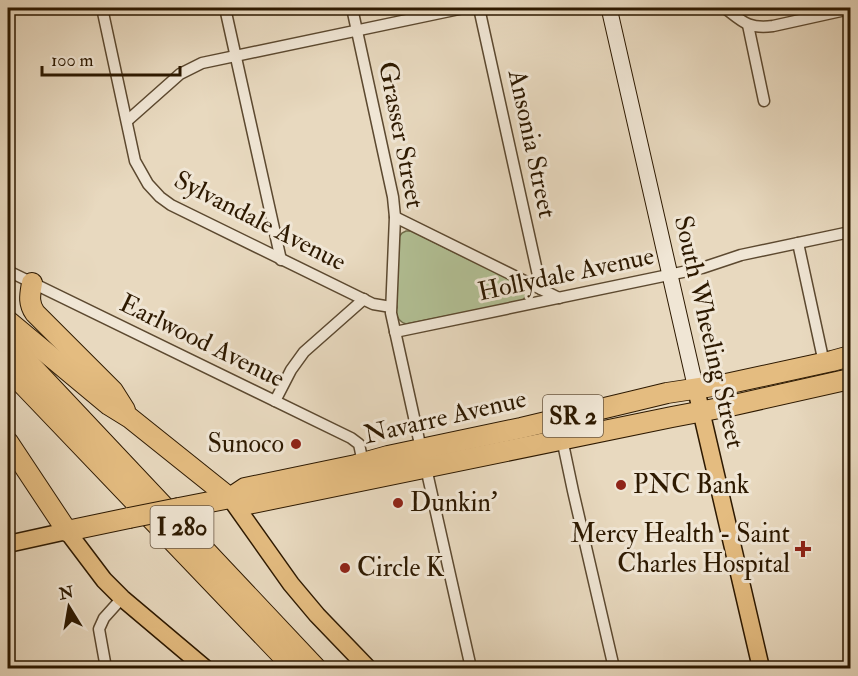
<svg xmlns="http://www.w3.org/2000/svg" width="858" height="676" viewBox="0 0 858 676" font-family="'IM FELL Double Pica',serif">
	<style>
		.green { fill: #b2c095; stroke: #706c4a; stroke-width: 1.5 }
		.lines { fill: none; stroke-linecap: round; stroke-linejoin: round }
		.street-casing { stroke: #5c4930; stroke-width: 13 }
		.secondary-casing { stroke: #2d1900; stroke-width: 17 }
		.primary-casing { stroke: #2d1900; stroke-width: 19 }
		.highway-casing { stroke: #2d1900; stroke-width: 22 }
		.street { stroke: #f0e6d5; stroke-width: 10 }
		.secondary { stroke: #f0e6d5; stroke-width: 15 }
		.primary { stroke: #e4bc80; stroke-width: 16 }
		.highway { stroke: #e4bc80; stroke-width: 20 }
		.highway-bridge-casing { stroke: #2d1900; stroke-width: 22; stroke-linecap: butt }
		.highway-bridge { stroke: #e4bc80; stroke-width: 20 }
		.poi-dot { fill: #8f2418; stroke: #f0e6d5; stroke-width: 2 }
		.labels { text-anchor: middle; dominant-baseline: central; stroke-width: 6; stroke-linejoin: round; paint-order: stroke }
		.shield { fill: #f0e6d5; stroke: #685640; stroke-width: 1.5 }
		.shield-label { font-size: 24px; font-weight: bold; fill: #2d1900 }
		.street-label { font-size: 26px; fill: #2d1900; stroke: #f0e6d5 }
		.poi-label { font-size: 26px; fill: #2d1900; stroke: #f0e6d5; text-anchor: start }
	</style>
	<rect width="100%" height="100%" fill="#e8d9bf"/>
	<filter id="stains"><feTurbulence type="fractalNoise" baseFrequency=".00333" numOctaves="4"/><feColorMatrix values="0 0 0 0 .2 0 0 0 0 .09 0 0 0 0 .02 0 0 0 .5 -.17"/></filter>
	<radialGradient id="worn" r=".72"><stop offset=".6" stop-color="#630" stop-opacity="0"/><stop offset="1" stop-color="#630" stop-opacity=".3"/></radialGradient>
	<path class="green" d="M406 231H411L521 285 526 289V296L522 301 406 324C400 322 397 319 396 312L399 237 402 233Z"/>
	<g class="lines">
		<defs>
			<g id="street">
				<polyline points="102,8 135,161 148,184 160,197 171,205 373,304 391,307"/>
				<polyline points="225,8 281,260"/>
				<polyline points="352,8 393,197 395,217 391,313 421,449"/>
				<polyline points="479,8 541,289"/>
				<path d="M725 8C743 22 748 29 773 26L850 9"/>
				<polyline points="748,25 764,101"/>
				<polyline points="127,121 180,74 202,63 464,8"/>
				<polyline points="395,217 559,298"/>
				<polyline points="798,243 824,363"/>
				<polyline points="8,271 351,438 359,444 363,463"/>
				<polyline points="395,332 702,268 741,255 850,232"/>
				<polyline points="275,401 291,370 304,352 364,299"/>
				<polyline points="562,439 573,491 614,668"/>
				<polyline points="426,468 471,668"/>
				<polyline points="106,668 99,629 104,618 122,598"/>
			</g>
			<polyline id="secondary" points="609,8 696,389"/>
			<g id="primary">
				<polyline points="696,389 761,668"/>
				<polyline points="230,498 291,584 317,615 368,668"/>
				<polyline points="8,544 67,531 104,580 122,598 205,668"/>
			</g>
			<g id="highway">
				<path d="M32 283C30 295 28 303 35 313L113 391 125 410"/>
				<polyline points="8,321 109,405 130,418 230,498 248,504 672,417 730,406 850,379"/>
				<polyline points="8,341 316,668"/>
				<polyline points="8,369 294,668"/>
				<polyline points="8,442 67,531 129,518"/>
				<polyline points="179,508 230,498 245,488 356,465 388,456 521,428 634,401 667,393 726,384 832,361 850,356"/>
			</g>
		</defs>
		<use href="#street" class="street-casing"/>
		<use href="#secondary" class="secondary-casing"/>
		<use href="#primary" class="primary-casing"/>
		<use href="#highway" class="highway-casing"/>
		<use href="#street" class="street"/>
		<use href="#secondary" class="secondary"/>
		<use href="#primary" class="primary"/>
		<use href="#highway" class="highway"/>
		<defs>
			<polyline id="highway-bridge" points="129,518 179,508"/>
		</defs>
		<use href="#highway-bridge" class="highway-bridge-casing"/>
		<use href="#highway-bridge" class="highway-bridge"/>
	</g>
	<g class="poi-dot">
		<circle cx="296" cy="444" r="6"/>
		<circle cx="621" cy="485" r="6"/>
		<circle cx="398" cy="503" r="6"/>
		<path d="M800 540h6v6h6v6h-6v6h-6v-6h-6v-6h6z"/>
		<circle cx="345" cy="568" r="6"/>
	</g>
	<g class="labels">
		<g class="shield">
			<rect x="543" y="395" width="60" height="42" rx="4.5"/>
			<rect x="150.5" y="506" width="63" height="42" rx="4.5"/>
		</g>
		<g class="shield-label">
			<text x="573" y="416">SR 2</text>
			<text x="182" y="527">I 280</text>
		</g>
		<g class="street-label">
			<text transform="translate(401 135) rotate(79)">Grasser Street</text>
			<text transform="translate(532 144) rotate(78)">Ansonia Street</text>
			<text transform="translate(260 221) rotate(27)">Sylvandale Avenue</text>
			<text transform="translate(566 274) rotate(-12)">Hollydale Avenue</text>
			<text transform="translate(709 332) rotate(77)">South Wheeling Street</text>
			<text transform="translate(202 341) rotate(26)">Earlwood Avenue</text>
			<text transform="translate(445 417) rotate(-13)">Navarre Avenue</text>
		</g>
		<g class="poi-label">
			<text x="284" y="444" text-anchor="end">Sunoco</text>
			<text x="633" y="485">PNC Bank</text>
			<text x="410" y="503">Dunkin'</text>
			<text x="790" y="534" text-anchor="end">Mercy Health - Saint<tspan x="790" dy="30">Charles Hospital</tspan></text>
			<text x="357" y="568">Circle K</text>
		</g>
	</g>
	<rect width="858" height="676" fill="none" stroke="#e8d9bf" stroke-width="30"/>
	<rect x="9" y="9" width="840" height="658" fill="none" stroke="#2d1900" stroke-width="3"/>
	<rect x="15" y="15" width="828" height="646" fill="none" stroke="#2d1900" stroke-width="1.5"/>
	<g transform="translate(69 607) rotate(349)" stroke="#f0e6d5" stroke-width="4.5" paint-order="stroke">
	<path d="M0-4.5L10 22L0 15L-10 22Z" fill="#2d1900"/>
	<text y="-9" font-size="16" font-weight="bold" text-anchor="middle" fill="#2d1900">N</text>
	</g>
	<path d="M42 66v9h138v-9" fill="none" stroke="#2d1900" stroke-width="3"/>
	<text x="51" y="66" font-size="18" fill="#2d1900" stroke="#f0e6d5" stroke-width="4.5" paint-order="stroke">100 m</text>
	<rect width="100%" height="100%" filter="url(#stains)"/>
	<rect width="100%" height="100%" fill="url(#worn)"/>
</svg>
